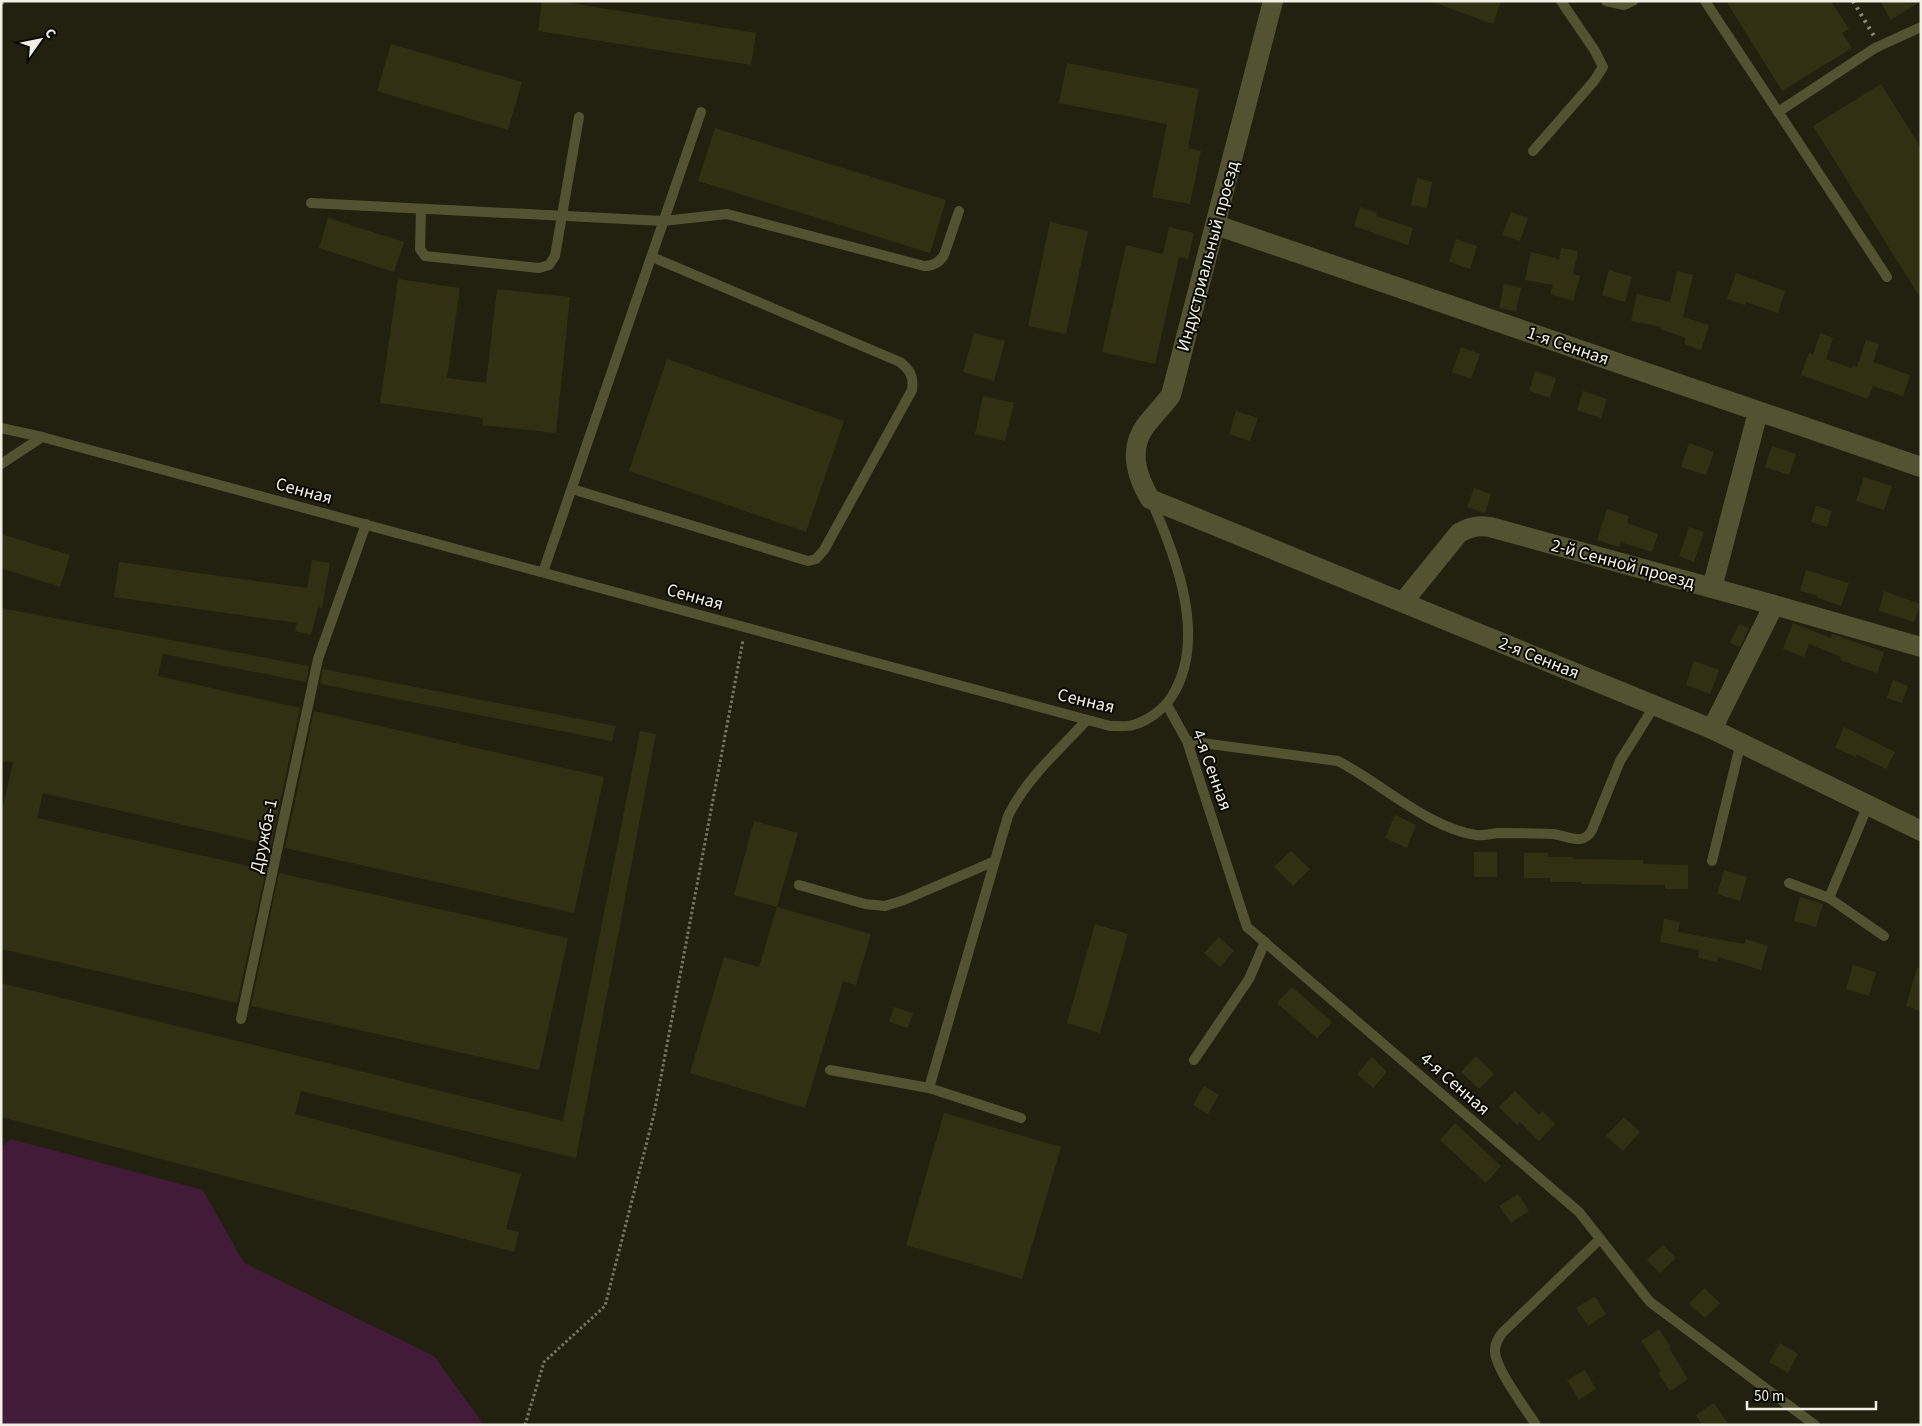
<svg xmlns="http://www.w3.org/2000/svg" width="1922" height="1426" viewBox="0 0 1922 1426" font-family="'Source Sans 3',sans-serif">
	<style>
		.green { fill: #411b37 }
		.building { fill: #323013 }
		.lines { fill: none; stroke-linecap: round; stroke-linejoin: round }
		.path { stroke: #757566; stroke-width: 3; stroke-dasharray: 2.5 2.5; stroke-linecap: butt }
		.service { stroke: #545331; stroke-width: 10 }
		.minor { stroke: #545331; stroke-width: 20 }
		.rail { stroke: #89897b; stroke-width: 4; stroke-dasharray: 2.5 5; stroke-linecap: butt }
		.labels { text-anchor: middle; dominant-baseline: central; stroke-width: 4; stroke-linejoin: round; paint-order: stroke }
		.street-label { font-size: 18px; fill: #f0f0e5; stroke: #0a0a04 }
	</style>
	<rect width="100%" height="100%" fill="#222110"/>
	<polygon class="green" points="11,1139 203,1190 244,1263 434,1356 484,1425 1,1425 1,1148"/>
	<g class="building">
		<polygon points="542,1 558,1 756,33 751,65 538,31"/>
		<polygon points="1435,1 1501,1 1493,24 1435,3"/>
		<polygon points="1726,1 1831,1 1849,29 1842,33 1852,48 1782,91"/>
		<polygon points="1880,1 1921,1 1891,20"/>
		<polygon points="391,44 522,82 508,130 377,91"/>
		<polygon points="1067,63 1199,89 1188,148 1201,151 1190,204 1152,197 1167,124 1059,103"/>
		<polygon points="1881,84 1921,148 1921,299 1813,126"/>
		<polygon points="715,128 946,200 930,253 698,181"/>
		<polygon points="1417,178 1432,182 1427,208 1411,205"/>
		<polygon points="1360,207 1377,213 1376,216 1413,228 1408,245 1354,226"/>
		<polygon points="1511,212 1528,218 1520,241 1502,235"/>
		<polygon points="328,218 404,242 394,272 319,248"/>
		<polygon points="1050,222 1088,231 1066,334 1028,326"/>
		<polygon points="1169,227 1194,233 1188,259 1179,257 1155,364 1102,352 1126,245 1163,254"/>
		<polygon points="1456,239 1477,246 1470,269 1449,262"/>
		<polygon points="1561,248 1578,251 1573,274 1580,276 1573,301 1550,294 1553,285 1525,280 1531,252 1559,259"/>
		<polygon points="1609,270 1632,277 1625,302 1602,295"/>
		<polygon points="1677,271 1693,275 1683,317 1709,325 1701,350 1684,344 1686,338 1660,329 1661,327 1631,321 1637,294 1670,302"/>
		<polygon points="1736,273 1785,291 1778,313 1746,302 1745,305 1727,299"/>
		<polygon points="398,279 460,288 447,378 486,383 497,289 570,297 556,433 482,425 483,418 380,403"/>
		<polygon points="1504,284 1521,288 1516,311 1499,308"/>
		<polygon points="974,333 1005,341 994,381 963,372"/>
		<polygon points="1820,333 1833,338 1826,359 1852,368 1853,366 1857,367 1866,340 1879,344 1873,362 1910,375 1903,396 1873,386 1868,399 1801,375 1809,353 1813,355"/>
		<polygon points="1461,347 1480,354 1471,379 1452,372"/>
		<polygon points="667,359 844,421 806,532 629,471"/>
		<polygon points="1535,371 1556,378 1550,398 1529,391"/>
		<polygon points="1583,391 1607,399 1601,418 1577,410"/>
		<polygon points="983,396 1014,403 1005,441 975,434"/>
		<polygon points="1236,411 1258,418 1250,441 1229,434"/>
		<polygon points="1689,443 1714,452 1706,475 1681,467"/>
		<polygon points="1772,446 1796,454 1789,475 1765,467"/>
		<polygon points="1864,477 1892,486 1884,510 1856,501"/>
		<polygon points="1474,488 1491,494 1485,513 1467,507"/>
		<polygon points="1816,506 1832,511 1827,527 1811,522"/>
		<polygon points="1607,509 1629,516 1627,523 1658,534 1652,552 1621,542 1619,547 1597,540"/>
		<polygon points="1689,527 1704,532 1694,562 1679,556"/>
		<polygon points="1,534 70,555 60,587 1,568"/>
		<polygon points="312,560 330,563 322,608 318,607 311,635 295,631 297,623 114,597 119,562 307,588"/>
		<polygon points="1806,570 1849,583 1841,606 1818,598 1818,596 1800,591"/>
		<polygon points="1884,591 1920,604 1914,622 1879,611"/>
		<polygon points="1,608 309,666 306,682 163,654 158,676 300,708 271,845 43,793 37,818 266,870 237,1003 1,949 1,815 13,762 1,761"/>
		<polygon points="1793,623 1831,638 1832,634 1884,652 1877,673 1840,660 1841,657 1809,644 1804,657 1783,649"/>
		<polygon points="1739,624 1749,628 1740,647 1730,643"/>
		<polygon points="1694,661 1719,670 1710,694 1686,685"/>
		<polygon points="323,669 616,726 612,741 320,684"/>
		<polygon points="1893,680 1908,686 1902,703 1887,698"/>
		<polygon points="314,711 604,777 574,913 285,848"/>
		<polygon points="1844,727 1895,752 1886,769 1857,755 1856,757 1835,748"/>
		<polygon points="640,731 656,734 576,1158 301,1091 295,1114 521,1174 506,1229 519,1232 514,1252 1,1117 1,983 563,1121"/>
		<polygon points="1395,815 1416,825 1407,848 1385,838"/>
		<polygon points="754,821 798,833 777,907 734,895"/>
		<polygon points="1291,851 1310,869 1293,886 1274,867"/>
		<rect x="1474" y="852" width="23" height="25"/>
		<polygon points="1524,853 1548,853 1548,857 1573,857 1573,859 1643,860 1643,864 1688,865 1688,889 1665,889 1665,885 1581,884 1581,882 1550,882 1550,878 1524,878"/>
		<polygon points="1724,870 1747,877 1740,901 1717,894"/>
		<polygon points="279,873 568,938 539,1070 251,1006"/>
		<polygon points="1800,897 1823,904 1816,927 1794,921"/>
		<polygon points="777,907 871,934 856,985 843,981 805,1108 690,1073 724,957 759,967"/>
		<polygon points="1664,919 1680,922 1678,932 1744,944 1746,939 1768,946 1761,970 1718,957 1717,962 1698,958 1699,950 1660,942"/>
		<polygon points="1095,924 1128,934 1100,1033 1067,1023"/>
		<polygon points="1219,937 1234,951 1220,967 1204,953"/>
		<polygon points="1853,965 1876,972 1869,996 1846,989"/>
		<polygon points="1917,968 1921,968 1921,1011 1906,1006"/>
		<polygon points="1292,987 1332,1022 1317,1038 1277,1003"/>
		<polygon points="894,1007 913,1013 908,1028 889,1022"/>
		<polygon points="1476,1056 1494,1074 1479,1089 1461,1072"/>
		<polygon points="1372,1057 1387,1072 1373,1088 1357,1074"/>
		<polygon points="1204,1086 1219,1095 1208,1114 1193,1105"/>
		<polygon points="1515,1091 1539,1115 1542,1111 1555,1124 1539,1141 1520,1122 1517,1125 1499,1107"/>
		<polygon points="944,1113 1061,1147 1022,1279 906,1245"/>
		<polygon points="1624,1117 1640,1132 1623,1151 1606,1136"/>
		<polygon points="1455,1123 1501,1166 1486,1183 1440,1140"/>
		<polygon points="1518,1194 1529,1211 1511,1223 1499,1206"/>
		<polygon points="1663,1245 1676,1258 1660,1273 1647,1260"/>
		<polygon points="1704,1288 1720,1303 1705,1318 1689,1304"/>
		<polygon points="1595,1296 1606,1314 1588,1326 1576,1308"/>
		<polygon points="1659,1329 1671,1347 1669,1348 1688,1379 1670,1391 1658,1373 1661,1371 1641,1341"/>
		<polygon points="1780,1343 1798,1354 1788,1373 1769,1362"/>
		<polygon points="1585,1370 1596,1389 1579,1400 1567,1380"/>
		<polygon points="1714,1403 1729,1425 1702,1425 1696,1415"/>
	</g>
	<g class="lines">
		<polyline class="path" points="525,1425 544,1362 605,1306 654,1114 743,640"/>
		<g class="service">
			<polyline points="1606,1 1624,5 1633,1"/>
			<polyline points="1705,1 1887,277"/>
			<polyline points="1778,112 1875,48 1921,27"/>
			<polyline points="1533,151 1594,81 1603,67 1595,51 1561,1"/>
			<path d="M311 203 663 221 727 214 924 266C933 266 939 263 944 255L959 211"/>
			<polyline points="421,209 420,249 425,256 539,268 549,265 555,256 579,117"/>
			<path d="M1 428 42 437 1110 726C1117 726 1127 727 1133 725 1148 721 1164 709 1172 696 1208 639 1176 556 1151 500"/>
			<polyline points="1,464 42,437"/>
			<path d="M572 489 808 561 816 559 824 550 912 390C914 376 910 370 900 362L652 257"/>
			<polyline points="543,572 701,112"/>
			<polyline points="1167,705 1187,741 1247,927 1579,1212 1650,1302 1815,1425"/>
			<path d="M1187 741 1338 761C1381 783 1428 828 1476 835 1483 836 1491 834 1498 833 1516 833 1534 833 1552 834 1567 835 1583 847 1592 830L1620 761 1655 705"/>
			<polyline points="1868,805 1829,898 1884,936"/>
			<polyline points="1712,861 1741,742"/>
			<polyline points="1789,883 1829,898"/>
			<polyline points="799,885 865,904 885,906 904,900 995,861"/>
			<polyline points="241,1019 318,659 366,524"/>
			<polyline points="1194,1060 1249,979 1265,942"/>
			<path d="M830 1070 929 1088 1008 816C1026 779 1059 750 1087 720"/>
			<polyline points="929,1088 1021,1118"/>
			<path d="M1536 1425C1526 1409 1494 1367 1495 1350 1495 1343 1498 1339 1502 1333L1600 1239"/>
		</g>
		<g class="minor">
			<path d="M1273 1 1171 395C1163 406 1154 415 1146 425 1128 449 1136 475 1150 499L1712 729 1921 831"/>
			<polyline points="1216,225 1921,467"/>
			<polyline points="1712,588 1758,412"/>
			<path d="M1403 602 1459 533C1470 527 1478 525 1490 527L1774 605"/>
			<polyline points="1712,729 1774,605 1921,647"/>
		</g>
		<g class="rail">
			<polyline points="1853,1 1874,36"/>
			<polyline points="1,3 5,1"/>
		</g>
	</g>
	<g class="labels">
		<g class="street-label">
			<text transform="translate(1208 256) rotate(-75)">Индустриальный проезд</text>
			<text transform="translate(1568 346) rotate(19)">1-я Сенная</text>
			<text transform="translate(304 491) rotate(15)">Сенная</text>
			<text transform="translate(1623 564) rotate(15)">2-й Сенной проезд</text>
			<text transform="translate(695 597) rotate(15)">Сенная</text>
			<text transform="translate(1539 658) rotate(22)">2-я Сенная</text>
			<text transform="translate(1086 701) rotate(13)">Сенная</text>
			<text transform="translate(1212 770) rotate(70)">4-я Сенная</text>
			<text transform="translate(264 836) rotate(-78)">Дружба-1</text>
			<text transform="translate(1455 1084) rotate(41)">4-я Сенная</text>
		</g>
	</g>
	<rect width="1922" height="1426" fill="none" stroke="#f0f0e5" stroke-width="5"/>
	<g transform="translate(40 40) rotate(57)" stroke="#0a0a04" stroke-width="4" paint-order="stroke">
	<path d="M0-4L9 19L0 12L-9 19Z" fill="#f0f0e5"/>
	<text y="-8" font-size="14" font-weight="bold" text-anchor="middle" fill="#f0f0e5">С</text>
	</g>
	<path d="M1747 1401v8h129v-8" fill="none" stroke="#f0f0e5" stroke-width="2.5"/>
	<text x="1754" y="1401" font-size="15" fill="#f0f0e5" stroke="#0a0a04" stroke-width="4" paint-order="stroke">50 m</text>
</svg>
